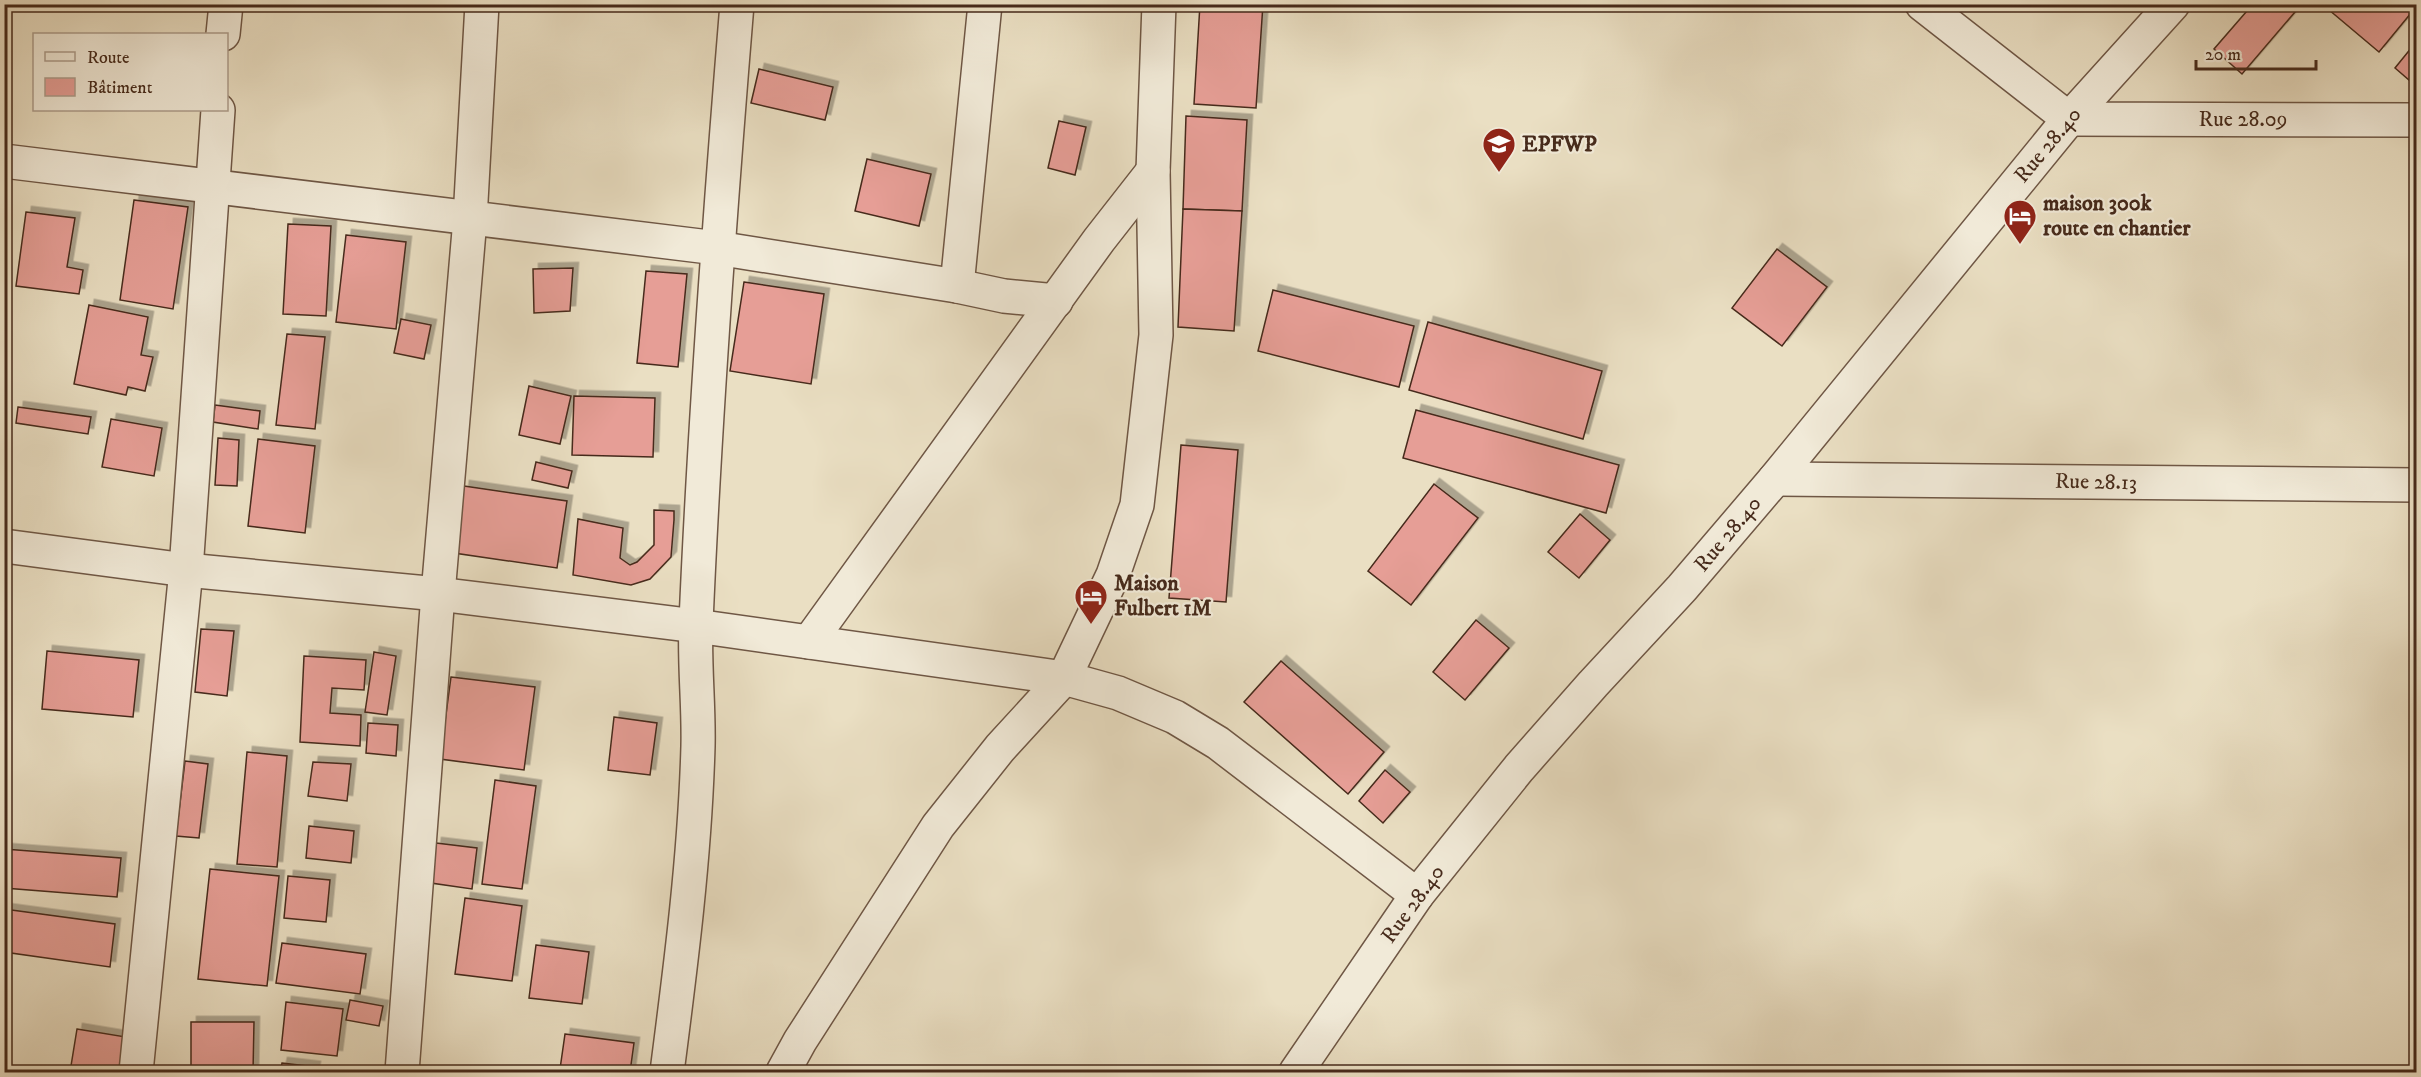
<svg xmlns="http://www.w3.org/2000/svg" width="2421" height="1077" viewBox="0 0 2421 1077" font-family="'IM FELL DW Pica',serif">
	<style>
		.building { fill: #e69e96; stroke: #462a1b; stroke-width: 1.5; filter: url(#shadow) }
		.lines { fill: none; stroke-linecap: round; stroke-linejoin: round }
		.minor-casing { stroke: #6f5745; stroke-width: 36 }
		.minor { stroke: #f1ead8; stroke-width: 33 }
		.labels { text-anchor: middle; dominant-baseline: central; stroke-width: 4.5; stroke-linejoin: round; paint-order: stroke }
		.street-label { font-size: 22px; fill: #462a1b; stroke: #f1ead8 }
		.poi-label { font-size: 22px; font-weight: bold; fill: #462a1b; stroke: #f1ead8; text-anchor: start }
	</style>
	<defs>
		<filter id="shadow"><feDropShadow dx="5.5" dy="-5.5" stdDeviation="0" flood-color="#0004"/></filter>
	</defs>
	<rect width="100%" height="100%" fill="#eadfc3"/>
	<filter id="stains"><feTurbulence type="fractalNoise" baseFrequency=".00333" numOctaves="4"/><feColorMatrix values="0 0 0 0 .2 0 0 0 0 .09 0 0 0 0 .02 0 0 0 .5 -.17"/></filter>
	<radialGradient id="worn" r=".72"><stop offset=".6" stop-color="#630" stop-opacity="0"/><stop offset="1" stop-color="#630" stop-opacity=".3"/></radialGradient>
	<g class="building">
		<polygon points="1200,4 1263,4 1256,108 1194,104"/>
		<polygon points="2253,4 2301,5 2242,74 2214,49"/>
		<polygon points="2322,4 2416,4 2416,7 2379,52"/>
		<polygon points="2416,42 2416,86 2395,68"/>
		<polygon points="759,69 833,87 825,120 751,103"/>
		<polygon points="1186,116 1247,120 1242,211 1183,209"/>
		<polygon points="1059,121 1086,127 1075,175 1048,168"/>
		<polygon points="867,159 931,174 919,226 855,211"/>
		<polygon points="134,200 188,207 173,309 120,300"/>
		<polygon points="1183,209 1242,211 1234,331 1178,327"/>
		<polygon points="26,212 75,218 67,267 83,270 79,294 16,286"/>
		<polygon points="288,224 331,226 326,316 283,314"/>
		<polygon points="346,235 406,242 396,329 336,322"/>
		<polygon points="1777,249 1827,287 1782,346 1732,308"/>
		<polygon points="573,268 570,311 534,313 533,269"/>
		<polygon points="646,271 687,274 678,367 637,363"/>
		<polygon points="744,282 824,294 811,384 730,371"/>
		<polygon points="1273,290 1414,326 1399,387 1258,351"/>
		<polygon points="89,305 148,317 141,355 153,357 145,391 128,387 126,395 74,384"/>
		<polygon points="401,319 431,325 424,359 394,353"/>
		<polygon points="1428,322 1602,371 1583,439 1409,390"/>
		<polygon points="287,334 325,337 315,429 276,425"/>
		<polygon points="529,386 571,396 560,444 519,435"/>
		<polygon points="574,396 655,398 653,457 572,455"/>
		<polygon points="215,405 260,411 258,429 213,422"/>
		<polygon points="18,407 91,417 88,434 16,423"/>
		<polygon points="1416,410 1619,465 1606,513 1403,458"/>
		<polygon points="111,419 162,428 154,476 102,467"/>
		<polygon points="218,438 239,440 237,486 215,485"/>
		<polygon points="258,439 315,446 305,533 248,526"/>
		<polygon points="1181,445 1238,450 1226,602 1169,598"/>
		<polygon points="536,462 572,471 568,488 532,480"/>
		<polygon points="1434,484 1478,518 1411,605 1368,571"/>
		<polygon points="464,486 567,501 557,568 454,553"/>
		<polygon points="654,510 674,511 674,520 671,557 650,579 631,585 573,575 578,519 623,528 620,558 630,565 637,562 654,545"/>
		<polygon points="1580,514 1610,540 1579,578 1548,552"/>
		<polygon points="1476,620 1509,648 1465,700 1433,672"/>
		<polygon points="201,629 234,631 227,696 195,692"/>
		<polygon points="47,651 139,660 133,717 42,709"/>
		<polygon points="374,652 396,656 387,715 365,712"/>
		<polygon points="304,656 366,660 364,690 332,688 330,713 361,715 360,746 300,742"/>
		<polygon points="1281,661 1384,752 1348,794 1244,702"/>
		<polygon points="451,677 535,687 524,770 440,759"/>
		<polygon points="614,717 657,723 650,775 608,770"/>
		<polygon points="368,723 398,725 396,756 366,753"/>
		<polygon points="247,752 287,756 277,867 237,864"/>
		<polygon points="185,761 208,764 199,838 176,836"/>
		<polygon points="313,762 351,764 347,801 308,796"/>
		<polygon points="1385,770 1410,792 1383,823 1359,801"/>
		<polygon points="495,780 536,786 522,889 482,884"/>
		<polygon points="309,826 354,831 351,863 306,858"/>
		<polygon points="436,843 477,848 472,889 431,883"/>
		<polygon points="4,849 121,858 117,897 4,888"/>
		<polygon points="210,869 279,876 267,986 198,979"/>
		<polygon points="288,876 330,880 326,922 284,918"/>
		<polygon points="465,898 522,906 512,981 455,974"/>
		<polygon points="4,909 115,924 110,967 4,952"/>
		<polygon points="282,943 366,954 360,994 276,983"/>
		<polygon points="536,945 589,952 582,1004 529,998"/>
		<polygon points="350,1000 383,1006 379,1026 346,1020"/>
		<polygon points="286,1002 343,1009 337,1056 281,1050"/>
		<polygon points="191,1022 254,1022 253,1072 191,1072"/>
		<polygon points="77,1029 126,1037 120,1072 70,1072"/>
		<polygon points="565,1034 634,1043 630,1072 586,1072 560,1069"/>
		<polygon points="282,1063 315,1067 314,1072 280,1072"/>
	</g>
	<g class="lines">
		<defs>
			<g id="minor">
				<polyline points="1922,4 2069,119 2416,120"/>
				<polyline points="223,34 226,4"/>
				<polyline points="4,161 717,248 957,286 1004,296 1056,301"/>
				<polyline points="957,286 985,4"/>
				<polyline points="1775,479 2416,485"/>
				<polyline points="4,546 186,570 438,594 696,626 1064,678 1118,693 1175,717 1218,743 1417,895"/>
				<polyline points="809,642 1099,240 1153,171"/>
				<polyline points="136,1072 186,570 218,110"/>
				<polyline points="402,1072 438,594 470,219 482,4"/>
				<path d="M667 1072C681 964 695 855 698 746 699 705 694 663 696 622 705 416 720 210 737 4"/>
				<polyline points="783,1072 800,1041 938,826 1000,748 1064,678 1113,575 1137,505 1156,335 1153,171 1159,4"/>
				<polyline points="1296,1072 1417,895 1519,768 1593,684 1682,588 1775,479 2069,119 2173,4"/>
			</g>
		</defs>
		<use href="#minor" class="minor-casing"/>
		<use href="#minor" class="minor"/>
	</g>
	<defs>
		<symbol id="school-pin" viewBox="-11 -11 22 30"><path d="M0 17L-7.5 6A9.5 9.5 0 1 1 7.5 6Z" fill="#8f2418" stroke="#f1ead8"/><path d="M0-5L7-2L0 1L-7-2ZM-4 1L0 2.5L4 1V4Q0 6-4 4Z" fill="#fff"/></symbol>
		<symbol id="hotel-pin" viewBox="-11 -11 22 30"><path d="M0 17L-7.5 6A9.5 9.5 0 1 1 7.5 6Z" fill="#8f2418" stroke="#f1ead8"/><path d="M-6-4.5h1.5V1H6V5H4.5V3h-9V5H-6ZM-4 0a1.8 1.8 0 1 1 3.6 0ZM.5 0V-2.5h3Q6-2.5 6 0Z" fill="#fff"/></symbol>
	</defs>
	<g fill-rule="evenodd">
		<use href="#school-pin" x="1480" y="125" width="38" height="52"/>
		<use href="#hotel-pin" x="2001" y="197" width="38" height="52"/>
		<use href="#hotel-pin" x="1072" y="577" width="38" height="52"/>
	</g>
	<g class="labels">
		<g class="street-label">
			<text x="2243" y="119">Rue 28.09</text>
			<text transform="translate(2048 145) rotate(-50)">Rue 28.40</text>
			<text transform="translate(2096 482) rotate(1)">Rue 28.13</text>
			<text transform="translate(1728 534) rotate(-50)">Rue 28.40</text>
			<text transform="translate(1413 904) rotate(-54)">Rue 28.40</text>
		</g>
		<g class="poi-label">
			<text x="1522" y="144">EPFWP</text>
			<text x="2043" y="203">maison 300k<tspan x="2043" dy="25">route en chantier</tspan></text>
			<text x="1114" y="583">Maison<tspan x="1114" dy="25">Fulbert 1M</tspan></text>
		</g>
	</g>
	<rect width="2421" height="1077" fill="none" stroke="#eadfc3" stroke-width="24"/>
	<rect x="6" y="6" width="2409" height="1065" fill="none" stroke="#462a1b" stroke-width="3"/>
	<rect x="12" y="12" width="2397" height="1053" fill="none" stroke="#462a1b" stroke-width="1.5"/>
	<rect x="33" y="33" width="195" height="78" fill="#f1ead8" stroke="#ad9d8c" stroke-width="1.5"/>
	<rect x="45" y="52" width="30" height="9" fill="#f1ead8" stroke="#ad9d8c" stroke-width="1.5"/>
	<text x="87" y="63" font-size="18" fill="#462a1b">Route</text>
	<rect x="45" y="78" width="30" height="18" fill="#e69e96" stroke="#ad9d8c" stroke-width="1.5"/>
	<text x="87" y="93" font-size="18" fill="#462a1b">Bâtiment</text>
	<path d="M2196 60v9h120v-9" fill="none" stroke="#462a1b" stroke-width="3"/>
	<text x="2205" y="60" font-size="18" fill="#462a1b" stroke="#f1ead8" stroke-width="4.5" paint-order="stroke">20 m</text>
	<rect width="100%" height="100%" filter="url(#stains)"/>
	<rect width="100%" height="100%" fill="url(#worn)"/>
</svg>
